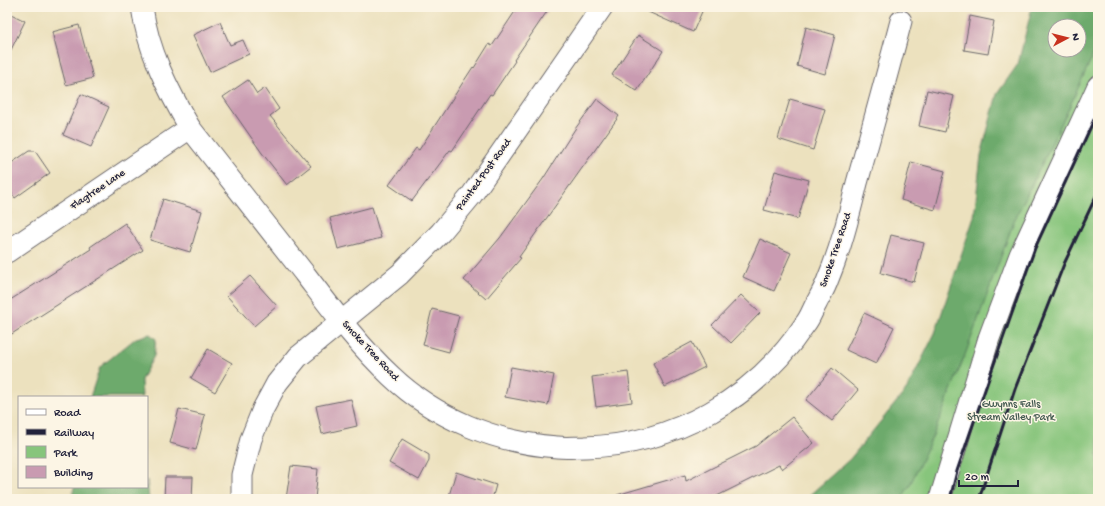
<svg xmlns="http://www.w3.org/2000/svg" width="1105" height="506" viewBox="0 0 1105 506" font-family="'Gochi Hand',sans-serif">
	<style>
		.green { fill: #87c57c; stroke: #54745c; fill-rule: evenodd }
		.forest { fill: #6daa6c; stroke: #486654; fill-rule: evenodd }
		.building { fill: #c99bb1 }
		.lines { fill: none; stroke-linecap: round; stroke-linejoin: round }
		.minor-casing { stroke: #696569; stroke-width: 23 }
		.minor { stroke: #fff; stroke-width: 21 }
		.rail { stroke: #22223b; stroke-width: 3 }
		.labels { text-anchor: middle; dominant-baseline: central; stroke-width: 3; stroke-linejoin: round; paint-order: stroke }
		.street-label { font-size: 11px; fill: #22223b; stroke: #fcf5e5 }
		.park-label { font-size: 11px; fill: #455b52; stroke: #fcf5e5 }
	</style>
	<rect width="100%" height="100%" fill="#fcf5e5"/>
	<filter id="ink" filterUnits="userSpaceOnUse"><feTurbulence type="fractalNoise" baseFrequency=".025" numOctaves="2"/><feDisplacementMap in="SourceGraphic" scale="8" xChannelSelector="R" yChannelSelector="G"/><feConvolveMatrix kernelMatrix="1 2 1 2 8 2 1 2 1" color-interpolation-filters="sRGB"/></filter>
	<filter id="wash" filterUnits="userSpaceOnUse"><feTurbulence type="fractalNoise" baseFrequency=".012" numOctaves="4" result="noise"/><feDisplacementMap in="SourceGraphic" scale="16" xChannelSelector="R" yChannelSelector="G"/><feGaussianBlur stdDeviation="0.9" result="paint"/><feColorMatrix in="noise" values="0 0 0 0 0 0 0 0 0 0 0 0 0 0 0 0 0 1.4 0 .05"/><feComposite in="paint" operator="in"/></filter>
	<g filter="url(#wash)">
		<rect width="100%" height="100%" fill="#ece1be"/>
		<path class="green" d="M1063 7H1098V499H833L920 410 1041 58ZM1055 26H1079V50H1055Z"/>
		<g class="forest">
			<path d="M1032 7H1098V44L1069 108 1014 221 965 355 935 431 910 485 901 499H805L850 459 907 389 935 333 974 217 981 155 997 94 1018 64ZM1055 26H1079V50H1055Z"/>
			<polygon points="150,334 156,339 154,356 141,380 142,397 90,397 100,367 136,338"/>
			<polygon points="147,480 149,499 72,499 74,487 147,487"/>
		</g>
		<g id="blocks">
			<g class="building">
				<polygon points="518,7 550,7 514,60 515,61 492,95 490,94 452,151 450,150 412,201 389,185 416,148 419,150 473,67 474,68 489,44 492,46"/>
				<polygon points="637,7 704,7 693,32"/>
				<polygon points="7,12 25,21 7,58"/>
				<polygon points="970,16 994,21 988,54 964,50"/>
				<polygon points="220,22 230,45 243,40 249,54 210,72 193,35"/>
				<polygon points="79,25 93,78 66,85 52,32"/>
				<polygon points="806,27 835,35 825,74 797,66"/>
				<polygon points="638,35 663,51 637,91 612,75"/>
				<polygon points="248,80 257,94 265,88 279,109 270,116 311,166 287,185 262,153 223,97"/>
				<polygon points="927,90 954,96 945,132 919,126"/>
				<polygon points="81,94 109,107 91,147 63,135"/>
				<polygon points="597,99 619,116 519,257 521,258 486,299 464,280 500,238 543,179 575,129"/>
				<polygon points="790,99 825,109 813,150 778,139"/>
				<polygon points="29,151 35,151 50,173 15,198 7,187 7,166"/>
				<polygon points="911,162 945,171 935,210 901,200"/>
				<polygon points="775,171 809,180 798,219 764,210"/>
				<polygon points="163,199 202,211 190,252 150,240"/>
				<polygon points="372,207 381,238 338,249 330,218"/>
				<polygon points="125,223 143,250 7,337 7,302 91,249 90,247"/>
				<polygon points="891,235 924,243 914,282 881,273"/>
				<polygon points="760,239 791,253 774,291 743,277"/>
				<polygon points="250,276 277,306 254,326 227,296"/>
				<polygon points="741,295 760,313 731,343 712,325"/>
				<polygon points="432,309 459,316 449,352 423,345"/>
				<polygon points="864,313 894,327 876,364 846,350"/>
				<polygon points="692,342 705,367 665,387 653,363"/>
				<polygon points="208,349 232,363 215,392 191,378"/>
				<polygon points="511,367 554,375 548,405 505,397"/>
				<polygon points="832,368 858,390 832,421 806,400"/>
				<polygon points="628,372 632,402 596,407 592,377"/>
				<polygon points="351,399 357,426 322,434 316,406"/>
				<polygon points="179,409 205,415 196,450 170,443"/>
				<polygon points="792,417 814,443 782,469 779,465 711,499 618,499 617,495 685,475 686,481 756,446"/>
				<polygon points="402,439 429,455 429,461 419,480 389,463"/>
				<polygon points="291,466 318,469 315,499 286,499"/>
				<polygon points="456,472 496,485 492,499 448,499"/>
				<polygon points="165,477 193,477 192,499 164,499"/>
			</g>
		</g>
	</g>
	<g filter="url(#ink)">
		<use href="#blocks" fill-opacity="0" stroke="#696569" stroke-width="1"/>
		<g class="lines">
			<defs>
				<g id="minor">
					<path d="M142 7C148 51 168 90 190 128 228 177 266 225 304 273 331 308 358 345 391 376 435 418 496 443 557 447 566 448 575 447 585 447 674 445 756 398 805 324 810 318 812 311 816 304 820 296 825 288 828 279 841 248 849 215 857 183 872 129 887 75 901 21"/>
					<polyline points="7,252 190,128"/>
					<polyline points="242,499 242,475 251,439 263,409 277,383 298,357 400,274 441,232 471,196 602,7"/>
					<polyline points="940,499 989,338 1020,255 1098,86"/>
				</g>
			</defs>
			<use href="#minor" class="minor-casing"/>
			<use href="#minor" class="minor"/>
			<g class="rail">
				<polyline points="950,499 957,471 988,381 1035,248 1098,111"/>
				<polyline points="979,499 1015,389 1064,264 1098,192"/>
			</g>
		</g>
	</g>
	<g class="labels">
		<g class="street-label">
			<text transform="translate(484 175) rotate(-54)">Painted Post Road</text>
			<text transform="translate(98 190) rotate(-34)">Flagtree Lane</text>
			<text transform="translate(836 250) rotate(-71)">Smoke Tree Road</text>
			<text transform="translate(370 351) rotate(47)">Smoke Tree Road</text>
		</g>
		<g class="park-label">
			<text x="1011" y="405">Gwynns Falls<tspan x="1011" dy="13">Stream Valley Park</tspan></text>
		</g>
	</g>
	<rect width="1105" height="506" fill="none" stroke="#fcf5e5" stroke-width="24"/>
	<rect x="18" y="396" width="130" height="92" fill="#fcf5e5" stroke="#a5a1a1"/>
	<rect x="26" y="409" width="20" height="6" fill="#ffffff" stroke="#a5a1a1"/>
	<text x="54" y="416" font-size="12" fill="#22223b">Road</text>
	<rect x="26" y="429" width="20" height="6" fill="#22223b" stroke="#a5a1a1"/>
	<text x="54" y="436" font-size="12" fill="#22223b">Railway</text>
	<rect x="26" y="446" width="20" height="12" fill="#87c57c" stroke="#a5a1a1"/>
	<text x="54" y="456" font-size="12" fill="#22223b">Park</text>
	<rect x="26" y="466" width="20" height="12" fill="#c99bb1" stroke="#a5a1a1"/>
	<text x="54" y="476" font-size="12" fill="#22223b">Building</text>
	<g transform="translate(1067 38) rotate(83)"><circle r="19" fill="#fcf5e5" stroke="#a5a1a1"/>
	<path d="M0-3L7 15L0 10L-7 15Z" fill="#c8321e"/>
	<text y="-6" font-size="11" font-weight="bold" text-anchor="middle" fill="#22223b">N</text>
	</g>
	<path d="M959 480v6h59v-6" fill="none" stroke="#22223b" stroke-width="2"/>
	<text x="965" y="480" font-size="12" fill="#22223b" stroke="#fcf5e5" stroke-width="3" paint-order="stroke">20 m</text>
</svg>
